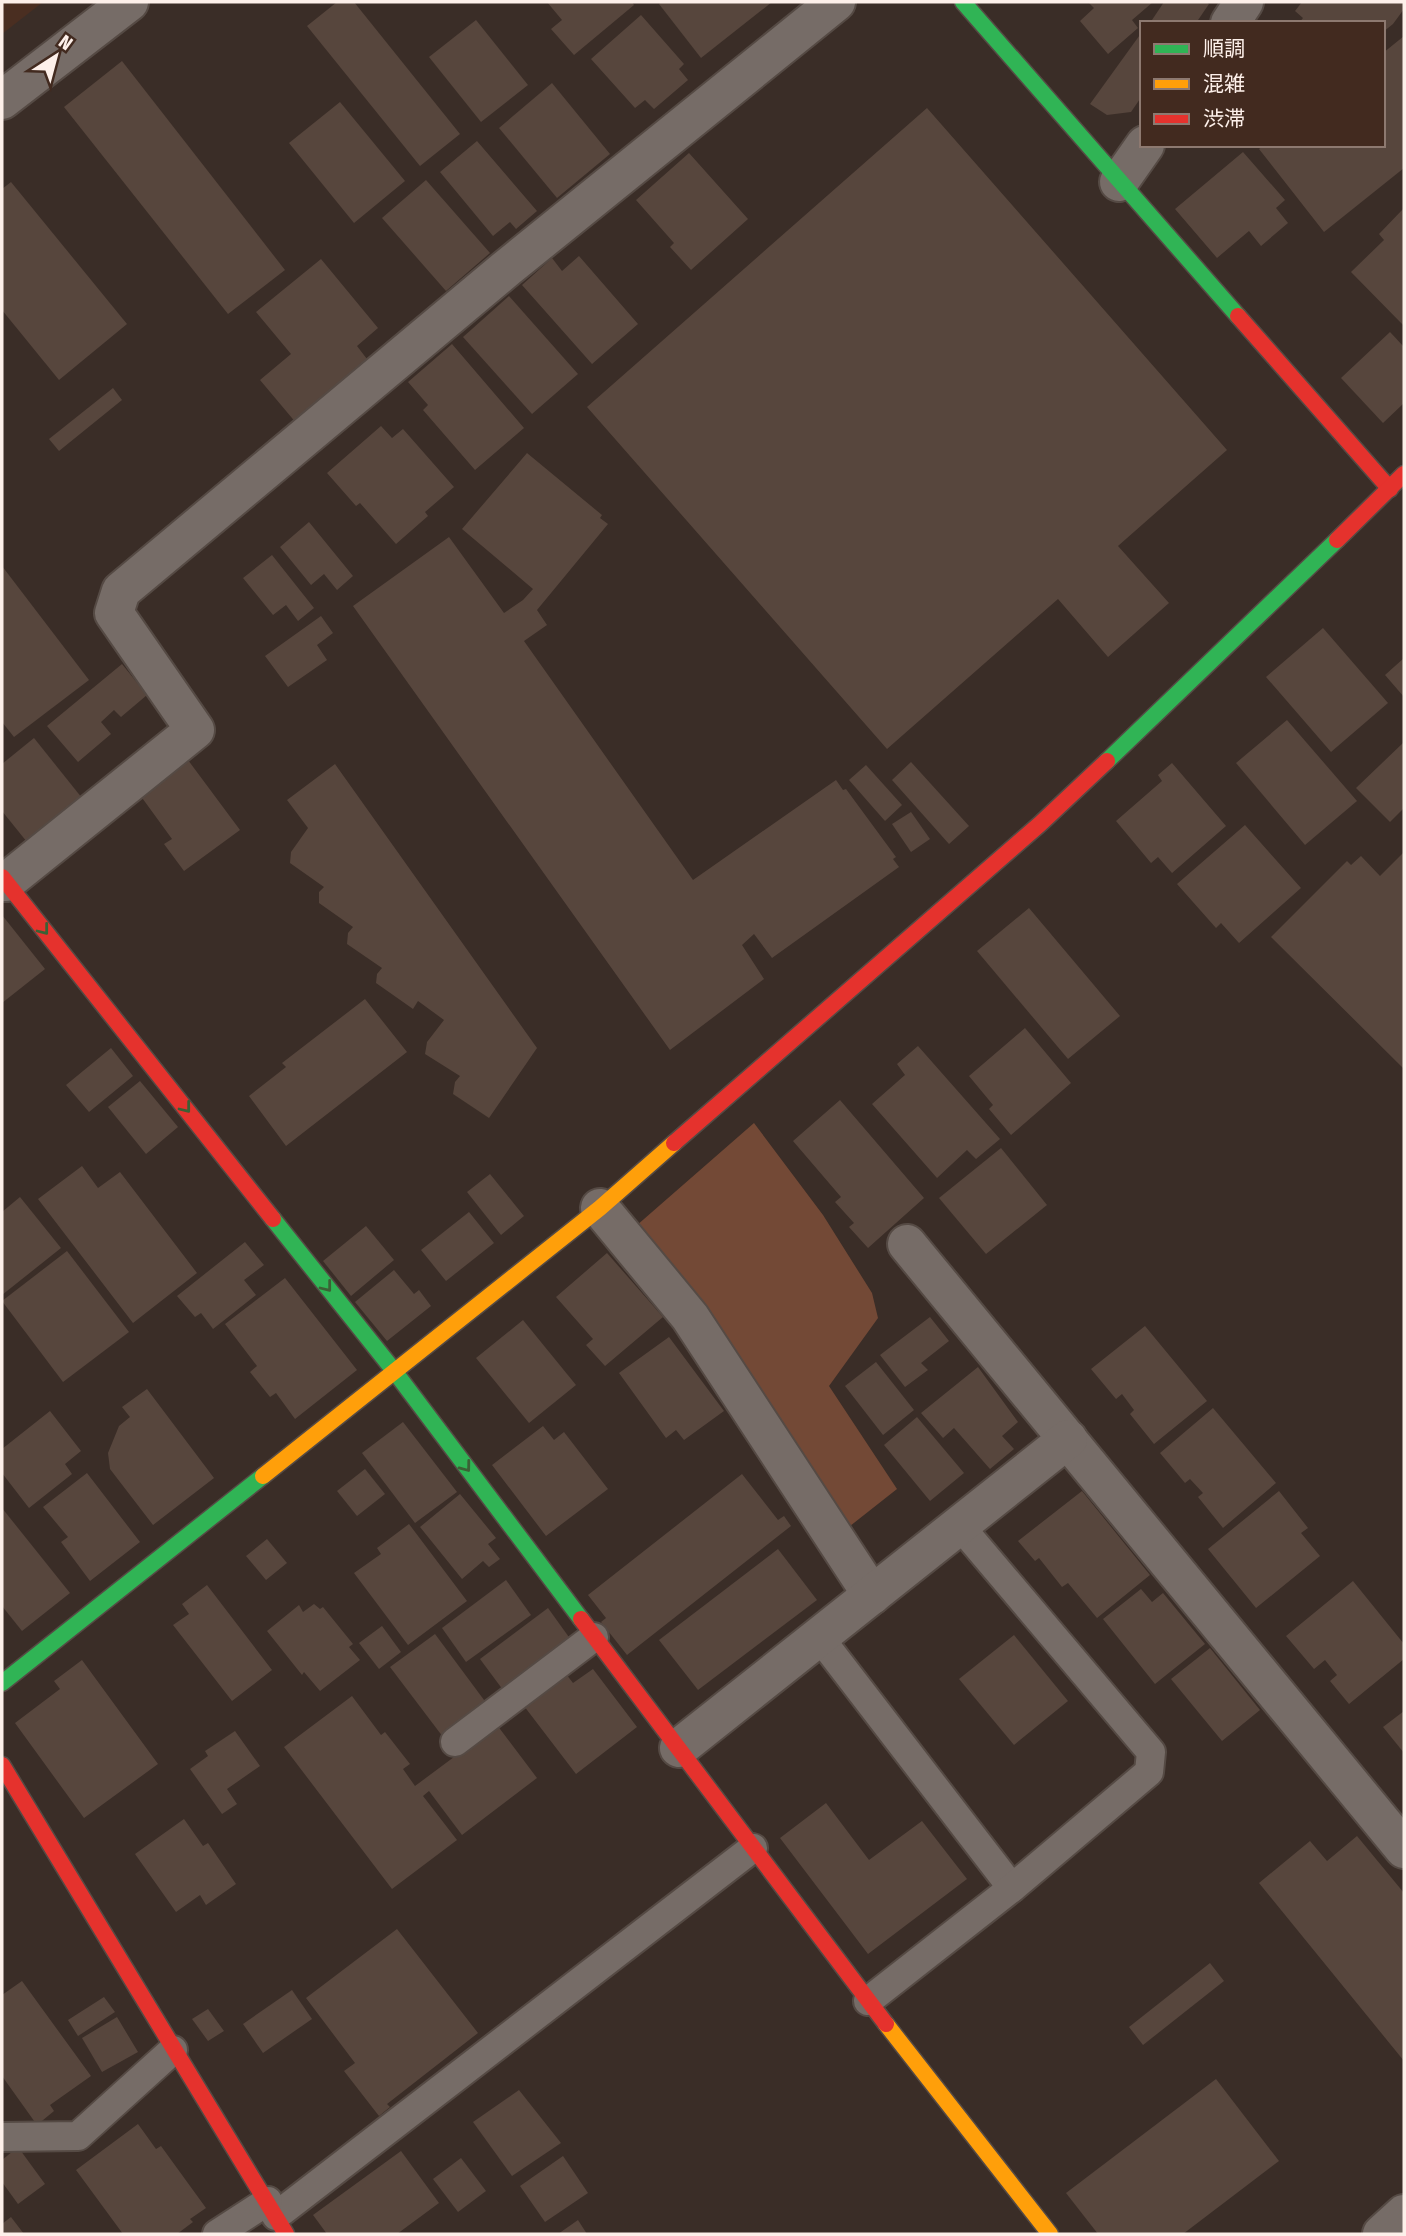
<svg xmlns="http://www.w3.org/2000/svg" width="1406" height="2236" viewBox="0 0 1406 2236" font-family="'Fira Sans Condensed','Noto Sans JP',sans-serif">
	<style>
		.built { fill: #4a2e21 }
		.green { fill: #734936 }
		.building { fill: #57463d }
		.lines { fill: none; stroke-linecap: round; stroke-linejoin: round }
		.lane-casing { stroke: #554a44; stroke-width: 32 }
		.street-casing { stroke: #554a44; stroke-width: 42 }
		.fast-casing { stroke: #554a44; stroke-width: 19 }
		.slow-casing { stroke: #554a44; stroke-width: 19 }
		.jam-casing { stroke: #554a44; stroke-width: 19 }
		.lane { stroke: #766c67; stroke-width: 28 }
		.street { stroke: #766c67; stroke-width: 38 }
		.fast { stroke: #30b455; stroke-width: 16 }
		.slow { stroke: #ff9f0a; stroke-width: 16 }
		.jam { stroke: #e5322d; stroke-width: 16 }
		.oneway { stroke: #3b6135 }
	</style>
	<rect width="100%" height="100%" fill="#3a2d27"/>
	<polygon class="built" points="2,2 43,2 2,34"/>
	<polygon class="green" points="754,1123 823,1215 872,1293 878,1318 829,1386 897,1489 845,1530 636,1226"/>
	<g class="building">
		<polygon points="337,2 354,2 460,134 420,166 307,26"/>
		<polygon points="547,2 632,2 634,5 574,55 551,29 562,20"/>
		<polygon points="661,2 772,2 701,58 659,4"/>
		<polygon points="1088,2 1153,2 1132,20 1138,28 1108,54 1080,21 1094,8"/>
		<polygon points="1164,2 1206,2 1209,4 1196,23 1150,23"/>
		<polygon points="1302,2 1404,2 1404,9 1393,24 1383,32 1383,23 1299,23 1303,18 1295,11"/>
		<polygon points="641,15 684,64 679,69 688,80 654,109 645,100 635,108 591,59"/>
		<polygon points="476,20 528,85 481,122 429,57"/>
		<polygon points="1142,32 1142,96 1131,112 1107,115 1090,104"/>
		<polygon points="1404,36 1404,168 1324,232 1259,149 1264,145 1383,145 1383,53"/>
		<polygon points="122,61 285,270 228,314 64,107"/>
		<polygon points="552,83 610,154 557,198 499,128"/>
		<polygon points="340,102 405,181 354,223 289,143"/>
		<polygon points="927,108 1227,450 1118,546 1169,603 1108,657 1058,599 887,749 587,407"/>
		<polygon points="477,141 537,211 516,229 510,222 493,236 440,172"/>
		<polygon points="1243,152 1285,200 1276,208 1288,223 1261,246 1249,231 1217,258 1175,209"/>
		<polygon points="689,153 748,219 691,270 670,247 674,243 636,200"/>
		<polygon points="426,180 490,253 446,291 382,218"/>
		<polygon points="11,182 127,324 59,380 2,310 2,189"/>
		<polygon points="1404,208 1404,326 1351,272 1384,240 1379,234"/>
		<polygon points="579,256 638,324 592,364 522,285 552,258 562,271"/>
		<polygon points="321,259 378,328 357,346 370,363 297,424 260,380 291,354 256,312"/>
		<polygon points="509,296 578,374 532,414 463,337"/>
		<polygon points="1390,332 1404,347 1404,403 1383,423 1341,378"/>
		<polygon points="452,344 524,428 475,470 423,410 428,405 408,382"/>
		<polygon points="113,388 122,400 59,451 49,439"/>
		<polygon points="381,426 392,438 403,429 454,487 425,512 428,516 396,544 360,503 356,506 327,473"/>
		<polygon points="527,453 602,515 600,518 608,524 537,610 547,625 524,641 693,880 836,780 843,790 846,789 896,857 893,859 899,867 772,958 754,934 742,945 764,979 670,1050 353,606 449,537 504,613 523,600 533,589 462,529"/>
		<polygon points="309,522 353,576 337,590 324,574 311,585 280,547"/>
		<polygon points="272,555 314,608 298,621 286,605 273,615 243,578"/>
		<polygon points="2,566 89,680 14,737 2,722"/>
		<polygon points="321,616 333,633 317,645 327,660 288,687 265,656"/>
		<polygon points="1323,628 1388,703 1331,752 1266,677"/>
		<polygon points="1404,658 1404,697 1385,675"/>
		<polygon points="122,664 147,695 121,717 114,710 101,722 111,734 78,762 47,726"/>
		<polygon points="1287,720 1357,801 1305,845 1236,763"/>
		<polygon points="34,738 86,803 31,847 2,811 2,764"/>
		<polygon points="1404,742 1404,808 1390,822 1356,788"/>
		<polygon points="188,760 240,830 184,871 164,844 172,839 140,795"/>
		<polygon points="911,762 969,826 949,844 892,780"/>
		<polygon points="1172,763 1226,826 1172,873 1158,857 1151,863 1116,821 1162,781 1158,775"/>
		<polygon points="335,764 537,1048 489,1118 453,1094 455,1082 460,1076 425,1054 427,1042 444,1020 418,1001 413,1009 376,983 377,974 382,968 347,944 348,933 353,927 319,903 319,892 324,887 290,863 291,852 308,828 287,800"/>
		<polygon points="866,765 902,805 885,821 849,780"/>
		<polygon points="911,812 930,839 911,852 892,824"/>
		<polygon points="1245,825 1301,888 1239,943 1221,923 1216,928 1177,884"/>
		<polygon points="1403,853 1404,855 1404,1069 1271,937 1347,861 1351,865 1361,856 1380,876"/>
		<polygon points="1029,908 1120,1016 1068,1059 977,951"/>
		<polygon points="2,915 45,969 2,1003"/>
		<polygon points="365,999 407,1052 286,1146 249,1096 286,1067 282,1063"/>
		<polygon points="1025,1028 1071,1083 1011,1135 989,1109 993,1105 969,1076"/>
		<polygon points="918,1046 1000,1139 976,1159 967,1150 937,1178 872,1104 905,1075 897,1064"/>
		<polygon points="111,1048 133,1076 89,1112 66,1085"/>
		<polygon points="140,1081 178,1127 146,1154 108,1107"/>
		<polygon points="840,1100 924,1198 868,1248 849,1227 854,1223 835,1202 841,1197 793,1141"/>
		<polygon points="1001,1148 1047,1205 986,1254 939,1198"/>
		<polygon points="82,1166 98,1188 120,1172 197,1273 133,1323 38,1199"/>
		<polygon points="490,1174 524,1216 501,1235 467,1192"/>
		<polygon points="20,1197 61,1248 2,1295 2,1212"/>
		<polygon points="469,1212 494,1243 446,1281 421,1250"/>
		<polygon points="366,1226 394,1260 351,1296 323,1261"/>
		<polygon points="245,1242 264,1265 244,1280 256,1295 213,1329 201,1313 195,1317 177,1296"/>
		<polygon points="67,1251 129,1332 63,1382 2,1301"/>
		<polygon points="607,1253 663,1317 605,1366 586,1345 593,1339 556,1297"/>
		<polygon points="394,1270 414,1294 419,1290 431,1306 387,1341 355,1302"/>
		<polygon points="285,1278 357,1370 295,1419 276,1393 270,1397 250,1372 257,1366 225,1324"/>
		<polygon points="930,1317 949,1341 921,1363 928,1370 905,1387 880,1355"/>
		<polygon points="523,1320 576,1385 529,1423 476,1358"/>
		<polygon points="1145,1326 1207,1401 1154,1444 1130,1414 1134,1410 1122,1394 1116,1399 1091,1369"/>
		<polygon points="669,1337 724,1411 684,1440 676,1430 666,1438 619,1373"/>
		<polygon points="876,1362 914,1410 883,1435 845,1386"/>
		<polygon points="978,1367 1018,1422 1002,1436 1014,1449 990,1469 954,1428 943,1438 921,1413"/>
		<polygon points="147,1389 214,1478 153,1525 110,1469 108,1453 119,1426 130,1417 122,1407"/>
		<polygon points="1213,1408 1276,1483 1223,1528 1198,1497 1203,1493 1190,1479 1185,1483 1160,1453"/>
		<polygon points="50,1411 81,1451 65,1464 72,1474 29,1508 2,1473 2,1449"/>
		<polygon points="917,1417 964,1473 930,1501 884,1445"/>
		<polygon points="403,1422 457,1492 415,1523 362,1453"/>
		<polygon points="543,1426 554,1440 564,1432 608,1489 546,1536 492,1465"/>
		<polygon points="365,1469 385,1494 357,1516 337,1491"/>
		<polygon points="87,1473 140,1542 90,1581 61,1542 68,1537 43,1507"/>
		<polygon points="742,1474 778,1520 784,1516 791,1526 627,1655 601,1622 606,1618 588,1595"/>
		<polygon points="1082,1491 1150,1575 1097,1618 1068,1583 1062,1587 1039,1558 1035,1561 1018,1541"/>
		<polygon points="1279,1491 1308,1528 1301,1533 1320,1556 1256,1608 1208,1549"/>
		<polygon points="460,1494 496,1538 488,1544 500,1559 489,1567 483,1561 462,1579 420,1527"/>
		<polygon points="2,1508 70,1593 22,1631 2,1606"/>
		<polygon points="409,1524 467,1601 408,1645 354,1573 381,1554 377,1548"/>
		<polygon points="267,1539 287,1563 266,1580 246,1556"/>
		<polygon points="778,1549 817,1600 698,1690 659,1640"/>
		<polygon points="506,1580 531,1615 466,1662 442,1628"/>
		<polygon points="1353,1581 1404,1644 1404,1659 1349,1704 1330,1681 1337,1675 1325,1660 1314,1669 1286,1636"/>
		<polygon points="207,1585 272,1670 232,1701 173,1625 189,1614 182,1604"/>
		<polygon points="1141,1589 1152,1602 1163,1593 1205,1644 1155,1684 1103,1619"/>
		<polygon points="314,1604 320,1609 323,1607 353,1644 349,1647 360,1660 320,1691 304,1672 302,1675 267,1631 299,1605 303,1612"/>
		<polygon points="548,1608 571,1640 503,1690 480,1659"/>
		<polygon points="382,1626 401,1652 379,1669 359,1643"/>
		<polygon points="435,1634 487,1704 443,1737 390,1667"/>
		<polygon points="1014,1635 1068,1701 1014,1745 959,1679"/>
		<polygon points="1210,1648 1260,1710 1222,1741 1171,1679"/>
		<polygon points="82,1660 158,1764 84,1818 15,1723 60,1689 54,1681"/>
		<polygon points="593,1669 637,1727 576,1774 524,1706 566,1674 573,1683"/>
		<polygon points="352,1696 381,1735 385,1732 410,1764 403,1769 415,1786 497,1725 537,1778 462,1835 429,1791 423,1796 457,1840 392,1889 284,1747"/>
		<polygon points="1404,1711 1404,1753 1383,1727"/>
		<polygon points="235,1731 260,1766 227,1789 237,1804 222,1814 190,1769 208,1756 205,1751"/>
		<polygon points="826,1803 869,1860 922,1821 967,1879 868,1954 780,1838"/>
		<polygon points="184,1819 203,1846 208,1843 236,1884 206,1905 200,1895 176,1912 135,1854"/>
		<polygon points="1357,1836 1404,1893 1404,2061 1259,1883 1310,1841 1327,1861"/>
		<polygon points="397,1929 478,2033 387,2104 390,2107 379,2116 344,2071 355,2063 306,1998"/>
		<polygon points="1210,1963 1224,1981 1143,2045 1129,2027"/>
		<polygon points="22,1981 91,2076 50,2105 54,2111 37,2125 2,2076 2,1995"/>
		<polygon points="292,1990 312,2019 263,2053 243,2024"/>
		<polygon points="104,1997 115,2012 78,2036 68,2020"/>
		<polygon points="208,2009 224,2031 208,2041 192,2019"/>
		<polygon points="117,2017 138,2052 102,2072 82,2038"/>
		<polygon points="1216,2079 1279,2161 1183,2234 1098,2234 1066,2193"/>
		<polygon points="519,2090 561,2143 512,2176 473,2122"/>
		<polygon points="138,2124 156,2149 161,2146 206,2208 190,2219 193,2222 177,2234 123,2234 76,2170"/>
		<polygon points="18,2147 45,2184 18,2204 2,2182 2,2160"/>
		<polygon points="401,2151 439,2203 397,2234 327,2234 313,2215"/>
		<polygon points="563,2156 588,2193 545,2222 520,2186"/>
		<polygon points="461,2158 486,2191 458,2212 433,2179"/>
		<polygon points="11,2217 24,2234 2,2234 2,2224"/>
		<polygon points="578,2220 587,2234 558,2234"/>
	</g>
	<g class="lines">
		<defs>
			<g id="lane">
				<polyline points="820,1638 1012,1888"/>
				<polyline points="455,1742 594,1637"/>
				<polyline points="868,2001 1012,1888 1149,1772 1151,1752 960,1526"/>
				<polyline points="2,2137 78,2136 173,2050"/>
				<polyline points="276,2216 753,1848"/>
				<polyline points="217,2234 268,2201"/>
			</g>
			<g id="street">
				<polyline points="1230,23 1244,2"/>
				<polyline points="2,100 129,2"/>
				<polyline points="1119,182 1145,145"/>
				<polyline points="6,882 195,730 114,613 121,591 507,268 836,2"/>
				<polyline points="600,1208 690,1317 872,1595"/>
				<polyline points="907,1244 1404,1849"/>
				<polyline points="679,1748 1068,1439"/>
				<polyline points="1382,2234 1404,2214"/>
			</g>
			<g id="fast">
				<polyline points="963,2 1238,316"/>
				<polyline points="1107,761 1337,540"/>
				<polyline points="273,1219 395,1372 581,1619"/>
				<polyline points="2,1683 263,1476"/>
			</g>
			<g id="slow">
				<polyline points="263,1476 600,1208 674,1143"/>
				<polyline points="886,2024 1050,2234"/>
			</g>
			<g id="jam">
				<polyline points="1238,316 1390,489"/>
				<polyline points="1337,540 1404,474"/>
				<polyline points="2,877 273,1219"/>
				<polyline points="674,1143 1040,824 1107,761"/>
				<polyline points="581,1619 886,2024"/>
				<polyline points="2,1765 286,2234"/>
			</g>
		</defs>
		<use href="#lane" class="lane-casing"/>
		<use href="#street" class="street-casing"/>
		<use href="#fast" class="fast-casing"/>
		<use href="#slow" class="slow-casing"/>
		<use href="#jam" class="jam-casing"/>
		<use href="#lane" class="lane"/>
		<use href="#street" class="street"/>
		<use href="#fast" class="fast"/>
		<use href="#slow" class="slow"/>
		<use href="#jam" class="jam"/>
	</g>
	<defs><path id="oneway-chevron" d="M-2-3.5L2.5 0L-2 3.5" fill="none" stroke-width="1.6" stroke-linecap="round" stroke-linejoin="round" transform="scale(1.75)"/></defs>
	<g class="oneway">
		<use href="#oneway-chevron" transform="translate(44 930) rotate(52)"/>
		<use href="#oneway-chevron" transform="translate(186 1108) rotate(52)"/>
		<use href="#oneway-chevron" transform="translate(327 1287) rotate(52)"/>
		<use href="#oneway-chevron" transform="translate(466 1467) rotate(53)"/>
	</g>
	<rect width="1406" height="2236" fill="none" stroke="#fdf0ea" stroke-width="7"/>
	<rect x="1140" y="21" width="245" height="126" fill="#422a1f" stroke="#8d7970" stroke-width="2"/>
	<rect x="1154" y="44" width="35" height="10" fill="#30b455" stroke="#8d7970" stroke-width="2"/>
	<text x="1203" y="56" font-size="21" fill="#fdf0ea">順調</text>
	<rect x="1154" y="79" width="35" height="10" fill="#ff9f0a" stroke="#8d7970" stroke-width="2"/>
	<text x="1203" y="91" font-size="21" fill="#fdf0ea">混雑</text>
	<rect x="1154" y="114" width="35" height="10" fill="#e5322d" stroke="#8d7970" stroke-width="2"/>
	<text x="1203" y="126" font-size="21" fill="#fdf0ea">渋滞</text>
	<g transform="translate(56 56) rotate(36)" stroke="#422a1f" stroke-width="5" paint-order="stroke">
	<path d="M0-5L12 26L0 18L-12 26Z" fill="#fdf0ea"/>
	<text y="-10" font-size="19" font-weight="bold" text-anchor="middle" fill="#fdf0ea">N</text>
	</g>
</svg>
